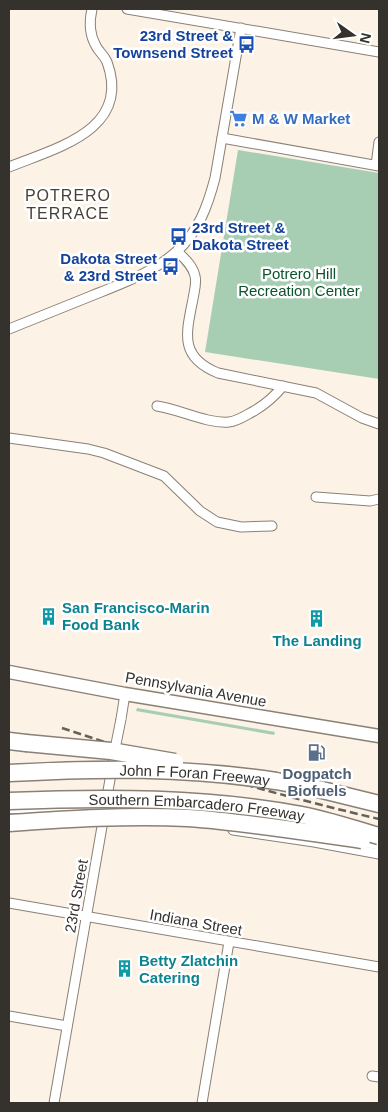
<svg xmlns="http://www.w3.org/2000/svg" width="388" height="1112" viewBox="0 0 388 1112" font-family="Arial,sans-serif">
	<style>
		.green { fill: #a7ceb3 }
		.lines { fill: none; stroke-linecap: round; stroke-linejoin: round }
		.minor-casing { stroke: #8a8075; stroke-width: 11 }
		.secondary-casing { stroke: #8a8075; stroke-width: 15 }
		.motorway-casing { stroke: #8a8075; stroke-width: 19 }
		.minor { stroke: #fff; stroke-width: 9 }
		.secondary { stroke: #fff; stroke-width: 12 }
		.motorway { stroke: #fff; stroke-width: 16 }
		.rail { stroke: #66605a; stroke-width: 2.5; stroke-dasharray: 8 4; stroke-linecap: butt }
		.minor-bridge-casing { stroke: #8a8075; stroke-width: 11; stroke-linecap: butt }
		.motorway-bridge-casing { stroke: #8a8075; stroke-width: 19; stroke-linecap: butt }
		.minor-bridge { stroke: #fff; stroke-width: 9 }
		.motorway-bridge { stroke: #fff; stroke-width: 16 }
		.labels { text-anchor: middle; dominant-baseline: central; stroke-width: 5; stroke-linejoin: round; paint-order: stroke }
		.transit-label { font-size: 15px; font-weight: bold; fill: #164399; stroke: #fff; text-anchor: end }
		.shop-label { font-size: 15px; font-weight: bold; fill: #366cbe; stroke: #fff; text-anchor: start }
		.park-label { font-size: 15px; fill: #0b522d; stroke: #fff }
		.culture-label { font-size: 15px; font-weight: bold; fill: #0d838f; stroke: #fff; text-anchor: start }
		.street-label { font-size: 15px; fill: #35312d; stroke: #fff }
		.service-label { font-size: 15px; font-weight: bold; fill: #4e5e75; stroke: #fff }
		.neighbourhood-label { font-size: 16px; letter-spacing: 1px; fill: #494137; stroke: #fff }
	</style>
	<rect width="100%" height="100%" fill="#fcf2e5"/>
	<g class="green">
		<polygon points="238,150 379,173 379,379 205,352"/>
		<polygon points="137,708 275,732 274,735 136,711"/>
	</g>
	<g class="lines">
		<defs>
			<g id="minor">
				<polyline points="127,9 379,52"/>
				<polyline points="222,138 379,166"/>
				<polyline points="376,165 379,142"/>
				<path d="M9 167C56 148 132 130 107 62 104 55 99 52 96 46 89 34 89 22 92 9"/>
				<path d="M177 251C184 258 193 266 195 276 197 283 194 292 193 299 186 334 179 357 218 373L316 393 362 418 379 424"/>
				<path d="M9 329C36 318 64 307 91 296 121 284 152 273 176 252 198 233 208 205 215 178L241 28"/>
				<path d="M157 406C179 409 207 424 229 422 238 421 246 415 254 411 266 404 274 397 283 386"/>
				<polyline points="9,438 88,449 104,453 164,476 200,511 217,522 241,527 272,526"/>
				<polyline points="316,497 370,501 379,499"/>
				<polyline points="121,719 125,694"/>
				<polyline points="106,802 114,757"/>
				<polyline points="9,809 105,807 134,811"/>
				<polyline points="233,830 314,842 379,854"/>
				<polyline points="357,841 379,845"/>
				<polyline points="9,903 379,967"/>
				<polyline points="9,1016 67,1026"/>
				<polyline points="372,1076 379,1077"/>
				<polyline points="54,1103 104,815"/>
				<polyline points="202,1103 229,942"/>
			</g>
			<polyline id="secondary" points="9,672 125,694 379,736"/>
			<g id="motorway">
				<polyline points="9,741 26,743"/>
				<polyline points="276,781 318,789 379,804"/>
			</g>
		</defs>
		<use href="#minor" class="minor-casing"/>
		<use href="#secondary" class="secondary-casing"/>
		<use href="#motorway" class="motorway-casing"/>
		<use href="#minor" class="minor"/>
		<use href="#secondary" class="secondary"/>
		<use href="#motorway" class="motorway"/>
		<path class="rail" d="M62 728C167 763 272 794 379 819"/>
		<defs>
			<polyline id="minor-bridge" points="114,754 121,719"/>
			<g id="motorway-bridge">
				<polyline points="26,743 111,751 175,762"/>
				<path id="s1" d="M9 773C101 768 184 767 276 781"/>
				<path id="s2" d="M9 801C106 797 206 797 302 815 328 820 354 829 379 836"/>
				<path d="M9 823C68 819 128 815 188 818 246 822 305 832 362 840"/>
			</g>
		</defs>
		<use href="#minor-bridge" class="minor-bridge-casing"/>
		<use href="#motorway-bridge" class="motorway-bridge-casing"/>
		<use href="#minor-bridge" class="minor-bridge"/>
		<use href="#motorway-bridge" class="motorway-bridge"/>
	</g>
	<defs>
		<symbol id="bus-bare" viewBox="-9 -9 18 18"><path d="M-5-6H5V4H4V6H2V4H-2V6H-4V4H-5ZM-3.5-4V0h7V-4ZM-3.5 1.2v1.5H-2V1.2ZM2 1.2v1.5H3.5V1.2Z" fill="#1a4fb4" stroke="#fff" stroke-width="2.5" paint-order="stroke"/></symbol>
		<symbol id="supermarket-bare" viewBox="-9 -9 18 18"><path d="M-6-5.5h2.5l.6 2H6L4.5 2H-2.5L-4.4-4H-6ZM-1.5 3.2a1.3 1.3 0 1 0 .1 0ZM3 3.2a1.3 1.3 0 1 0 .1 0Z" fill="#3f7fe0" stroke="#fff" stroke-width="2.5" paint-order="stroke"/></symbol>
		<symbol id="building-bare" viewBox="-9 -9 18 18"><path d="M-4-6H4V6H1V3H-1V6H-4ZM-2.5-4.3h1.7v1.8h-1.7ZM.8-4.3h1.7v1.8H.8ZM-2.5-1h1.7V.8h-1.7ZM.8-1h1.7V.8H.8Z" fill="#0f9aa8" stroke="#fff" stroke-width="2.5" paint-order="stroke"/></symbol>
		<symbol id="fuel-bare" viewBox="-9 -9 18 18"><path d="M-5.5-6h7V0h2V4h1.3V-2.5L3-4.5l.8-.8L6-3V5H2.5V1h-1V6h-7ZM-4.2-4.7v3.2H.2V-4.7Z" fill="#5c6f8a" stroke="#fff" stroke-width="2.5" paint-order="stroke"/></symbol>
	</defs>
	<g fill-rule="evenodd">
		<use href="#bus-bare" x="234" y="32" width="25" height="25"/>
		<use href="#supermarket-bare" x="226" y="106" width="25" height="25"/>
		<use href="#bus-bare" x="166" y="224" width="25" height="25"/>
		<use href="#bus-bare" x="158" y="254" width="25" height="25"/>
		<use href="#building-bare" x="36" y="604" width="25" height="25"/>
		<use href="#building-bare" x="304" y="606" width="25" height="25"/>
		<use href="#fuel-bare" x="304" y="740" width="25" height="25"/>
		<use href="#building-bare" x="112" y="956" width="25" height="25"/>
	</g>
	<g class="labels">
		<g class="transit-label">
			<text x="233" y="35">23rd Street &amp;<tspan x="233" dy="17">Townsend Street</tspan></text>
			<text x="192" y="227" text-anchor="start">23rd Street &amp;<tspan x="192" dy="17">Dakota Street</tspan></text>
			<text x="157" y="258">Dakota Street<tspan x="157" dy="17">&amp; 23rd Street</tspan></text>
		</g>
		<g class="shop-label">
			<text x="252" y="118">M &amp; W Market</text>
		</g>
		<g class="park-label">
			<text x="299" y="273">Potrero Hill<tspan x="299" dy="17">Recreation Center</tspan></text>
		</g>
		<g class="culture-label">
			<text x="62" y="607">San Francisco-Marin<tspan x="62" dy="17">Food Bank</tspan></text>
			<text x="317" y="640" text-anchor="middle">The Landing</text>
			<text x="139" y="960">Betty Zlatchin<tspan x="139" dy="17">Catering</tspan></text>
		</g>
		<g class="street-label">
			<text transform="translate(196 689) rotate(10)">Pennsylvania Avenue</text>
			<text stroke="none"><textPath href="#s1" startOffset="186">John F Foran Freeway</textPath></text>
			<text stroke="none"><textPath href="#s2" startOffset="188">Southern Embarcadero Freeway</textPath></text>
			<text transform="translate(76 896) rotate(-80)">23rd Street</text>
			<text transform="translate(196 922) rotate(10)">Indiana Street</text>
		</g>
		<g class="service-label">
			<text x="317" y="773">Dogpatch<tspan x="317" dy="17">Biofuels</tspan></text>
		</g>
		<g class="neighbourhood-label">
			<text x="68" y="195">POTRERO<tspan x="68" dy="18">TERRACE</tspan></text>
		</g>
	</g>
	<rect width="388" height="1112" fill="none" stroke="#35312d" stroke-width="20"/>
	<g transform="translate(353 35) rotate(104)" stroke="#ffffff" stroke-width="4" paint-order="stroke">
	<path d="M0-4L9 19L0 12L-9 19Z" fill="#35312d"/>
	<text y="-8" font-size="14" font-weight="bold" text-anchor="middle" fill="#35312d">N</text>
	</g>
</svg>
